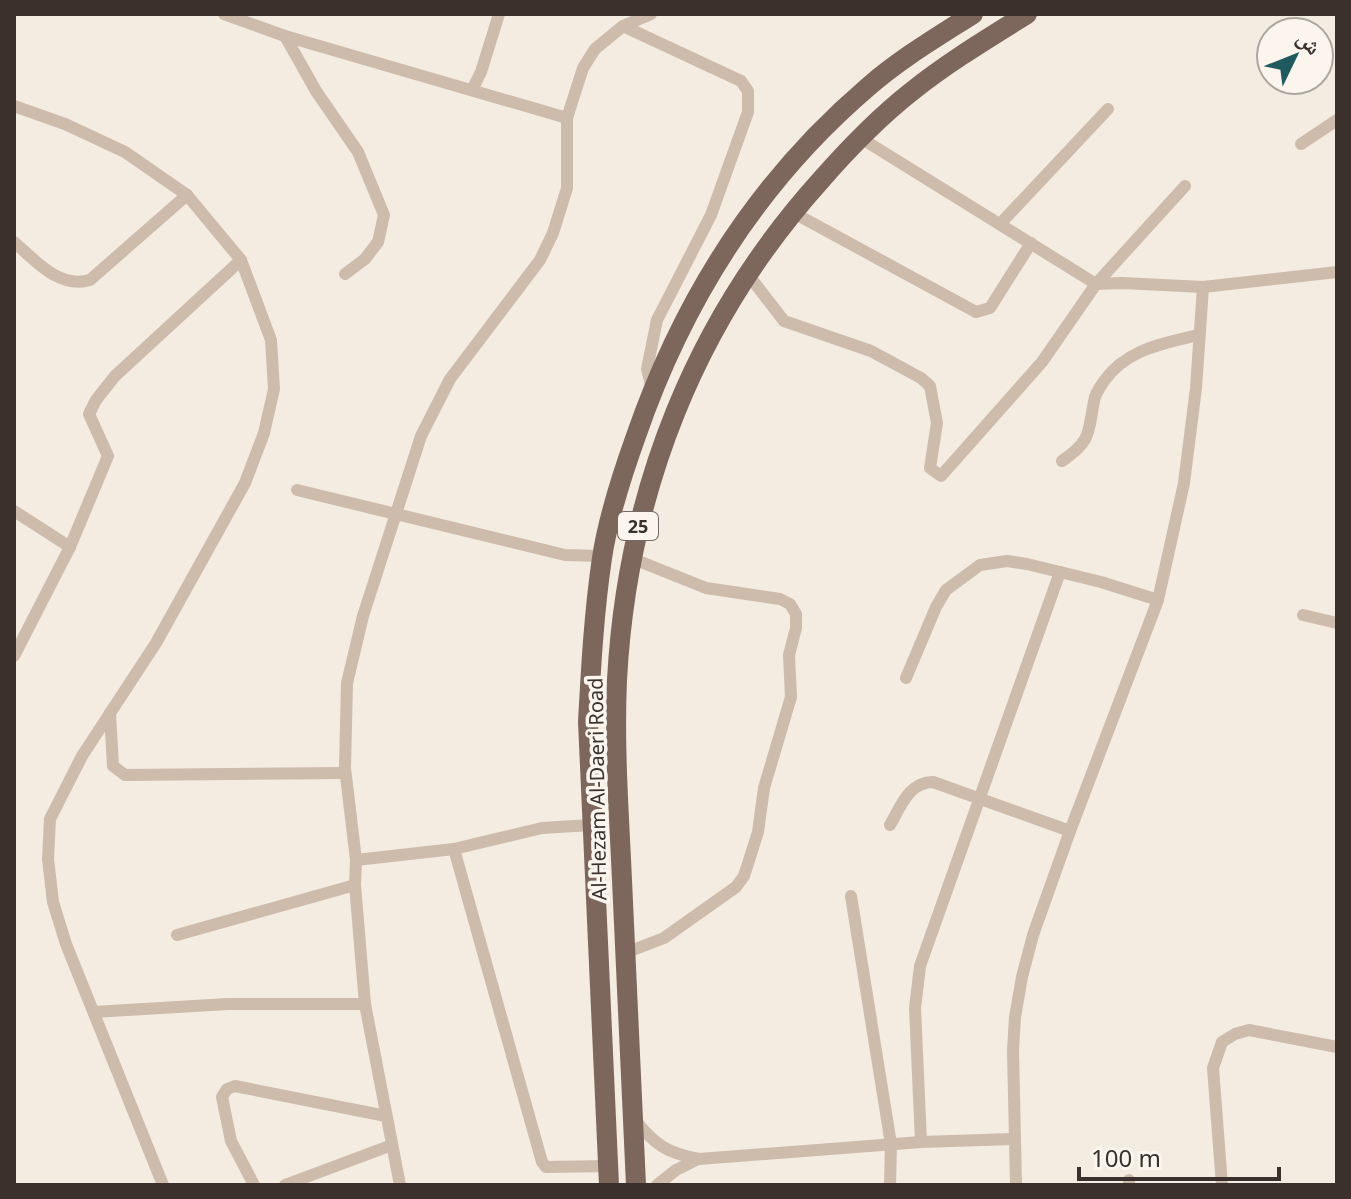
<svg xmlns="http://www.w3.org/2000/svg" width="1351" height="1199" viewBox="0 0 1351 1199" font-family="'Noto Sans','Noto Naskh Arabic',sans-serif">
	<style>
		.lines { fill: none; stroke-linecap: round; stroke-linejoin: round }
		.minor { stroke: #cdbbac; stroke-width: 12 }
		.primary { stroke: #7d675c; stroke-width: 20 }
		.labels { text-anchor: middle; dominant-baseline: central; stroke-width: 7; stroke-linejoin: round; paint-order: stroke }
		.shield { fill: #fbf5ee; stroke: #756b66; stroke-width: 2 }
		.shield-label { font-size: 18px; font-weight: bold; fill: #3b302b }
		.street-label { font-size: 20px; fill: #3b302b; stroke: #fbf5ee }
	</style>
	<rect width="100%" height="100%" fill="#f4ebe1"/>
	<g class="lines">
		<g class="minor">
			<polyline points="224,14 285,36 567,118"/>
			<polyline points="623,26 741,81 748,91 748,112 711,215 657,320 647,369 652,389"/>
			<polyline points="285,36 316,91 358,152 384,215 378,242 365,259 345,274"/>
			<polyline points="472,90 481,72 499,14"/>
			<polyline points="14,106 65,124 125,152 187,195 241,260 271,340 274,389 264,433 245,483 156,643 82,756 50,819 48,859 53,902 66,944 163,1185"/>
			<polyline points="859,137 1096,284 1122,283 1203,287 1337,272"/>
			<polyline points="1301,144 1337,120"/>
			<polyline points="792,212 976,312 990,308 1031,243"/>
			<polyline points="1000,224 1108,109"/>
			<path d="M14 242C36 261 59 289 90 280L187 195"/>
			<polyline points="747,273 784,321 871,351 921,378 930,386 937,423 930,468 941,476 1042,362 1096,284 1185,186"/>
			<path d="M1062 461C1094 439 1087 432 1095 397 1097 391 1101 386 1104 381 1127 349 1162 344 1198 335"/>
			<polyline points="297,490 565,555 602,556"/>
			<polyline points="14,511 70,547"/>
			<polyline points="1303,615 1337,623"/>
			<polyline points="14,656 70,547 108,456 89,414 96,400 115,376 241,260"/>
			<polyline points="906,678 936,607 946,590 980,565 1007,561 1027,564 1101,582 1158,600"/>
			<polyline points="110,713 113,766 125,775 345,773"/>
			<path d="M890 825C901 806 909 782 933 782L1070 831"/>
			<polyline points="454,849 542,1162 546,1167 609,1166"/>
			<polyline points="356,860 454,849 542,828 591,825"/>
			<polyline points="851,896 891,1144 890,1185"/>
			<polyline points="177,935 355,885"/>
			<polyline points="625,953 664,938 736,887 744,876 758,832 764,788 791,697 789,655 796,628 796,614 790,604 780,599 706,588 631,558"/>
			<polyline points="94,1012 227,1004 365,1004"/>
			<path d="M635 1120C655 1145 667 1153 699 1159L921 1142 1013 1139"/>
			<polyline points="921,1142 915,1008 920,966 1060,572"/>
			<polyline points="1129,1180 1129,1185"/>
			<polyline points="254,1185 231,1141 222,1097 227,1089 235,1086 386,1116"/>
			<polyline points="285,1185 392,1145"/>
			<polyline points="400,1185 365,1004 355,885 356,860 345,768 347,683 363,616 421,436 450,379 540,260 553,233 567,188 567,118 583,68 595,49 623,26 651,14"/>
			<polyline points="657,1185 676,1170 698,1159"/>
			<polyline points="1016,1185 1013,1050 1015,1017 1022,977 1033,935 1070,831 1158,600 1184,483 1196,388 1203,287"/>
			<polyline points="1222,1185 1213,1068 1222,1042 1235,1034 1249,1030 1337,1047"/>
		</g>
		<g class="primary">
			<path d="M609 1185 588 722C591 667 594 612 602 558 608 517 622 475 636 436 683 300 758 181 868 87 900 59 937 37 973 14"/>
			<path d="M636 1185C631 1083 626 981 622 880 619 813 614 747 617 680 627 492 695 320 821 180 849 148 878 118 911 92 947 63 987 39 1027 14"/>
		</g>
	</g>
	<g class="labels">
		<rect class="shield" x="618" y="512" width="40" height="28" rx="6"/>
		<g class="shield-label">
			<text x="638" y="526">25</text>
		</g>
		<g class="street-label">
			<text transform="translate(597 789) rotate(-91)">Al-Hezam Al-Daeri Road</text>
		</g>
	</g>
	<rect width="1351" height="1199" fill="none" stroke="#3b302b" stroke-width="32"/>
	<g transform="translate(1295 56) rotate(47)"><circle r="38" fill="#fbf5ee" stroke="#aea6a0" stroke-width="2"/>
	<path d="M0-6L14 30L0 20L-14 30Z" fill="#1f5a5e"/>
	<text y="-12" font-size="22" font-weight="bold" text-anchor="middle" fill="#3b302b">ش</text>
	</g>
	<path d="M1079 1167v12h200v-12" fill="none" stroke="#3b302b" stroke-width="4"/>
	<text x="1091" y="1167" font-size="24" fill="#3b302b" stroke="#fbf5ee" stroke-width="6" paint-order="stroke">100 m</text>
</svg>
